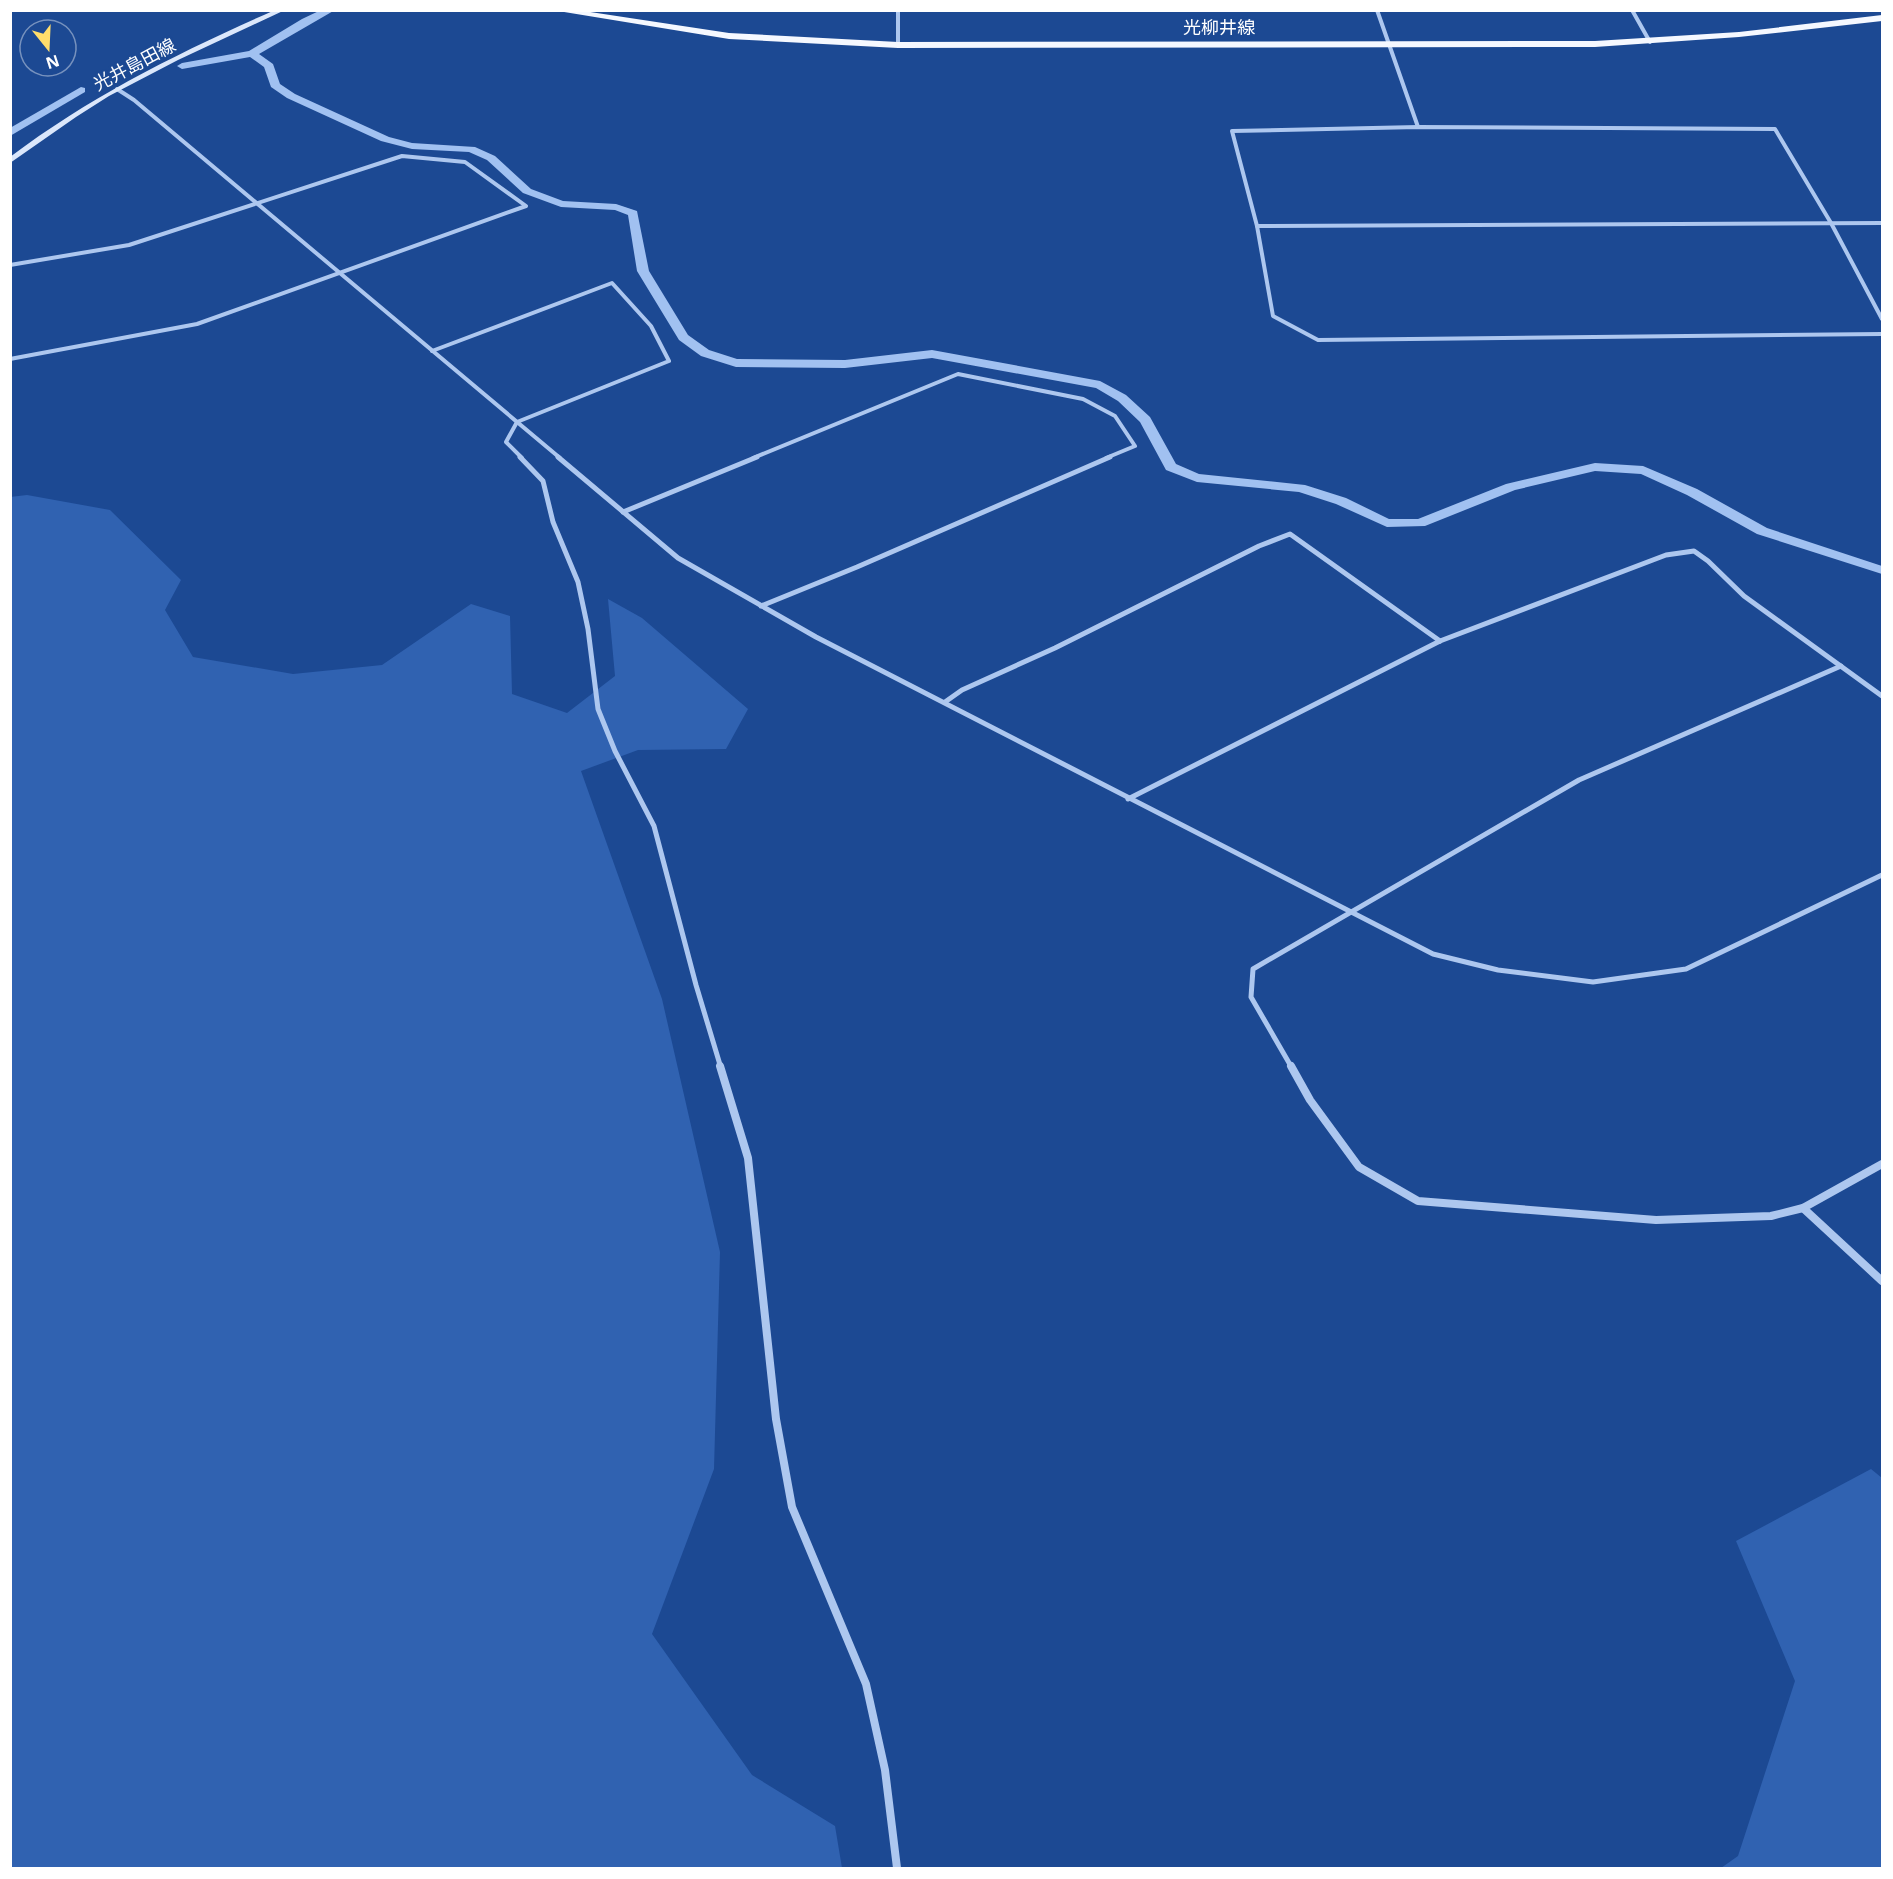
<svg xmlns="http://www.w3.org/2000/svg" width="1893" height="1879" viewBox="0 0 1893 1879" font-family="'Open Sans','Noto Sans JP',sans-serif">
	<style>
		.green { fill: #3062b1 }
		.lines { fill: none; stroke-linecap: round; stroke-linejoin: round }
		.stream { fill: #a1c1f1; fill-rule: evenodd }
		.street-far2 { stroke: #adc7ef; stroke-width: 4 }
		.street-far1 { stroke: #adc7ef; stroke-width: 5 }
		.street { stroke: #adc7ef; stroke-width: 8 }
		.secondary { fill: #dbe7fb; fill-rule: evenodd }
		.primary { fill: #f5f8ff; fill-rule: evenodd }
		.labels { text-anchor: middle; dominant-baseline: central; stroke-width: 4.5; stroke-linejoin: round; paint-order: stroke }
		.far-street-label { font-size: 18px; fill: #fff; stroke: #1c4993 }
	</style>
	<rect width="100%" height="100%" fill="#1c4993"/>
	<g class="green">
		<polygon points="27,495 110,510 181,580 165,610 193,657 293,674 382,665 471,604 510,616 512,694 567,713 615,676 608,599 642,618 748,709 726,749 638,750 581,771 662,999 720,1252 714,1469 652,1634 752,1775 835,1826 842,1868 11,1868 10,497"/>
		<polygon points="1871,1469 1882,1478 1882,1868 1721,1868 1738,1856 1795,1681 1736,1541"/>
	</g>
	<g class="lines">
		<g class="stream">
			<polygon points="321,10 335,10 259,54 273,64 280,84 295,94 389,137 412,143 475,147 495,156 531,189 563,201 616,204 637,211 649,271 688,335 709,350 737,359 845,360 932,350 1100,381 1126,395 1150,417 1176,464 1199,474 1305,485 1346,498 1389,519 1418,519 1506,484 1595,463 1643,466 1697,489 1767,528 1882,566 1882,574 1757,534 1687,495 1641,474 1595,471 1515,490 1425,526 1387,527 1336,504 1299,492 1197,482 1166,470 1140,422 1118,401 1096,388 932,358 845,368 736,367 701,356 679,340 637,271 628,215 615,210 561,207 523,193 487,160 469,152 412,149 381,141 287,98 271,87 264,67 250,57 182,69 177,66 182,63 249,51 302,19"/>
			<polygon points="81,87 85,88 85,92 10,136 10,128"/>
		</g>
		<g class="street-far2">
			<polyline points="898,10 898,45"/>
			<polyline points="1377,10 1418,127"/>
			<polyline points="1632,10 1650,42"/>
			<polyline points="117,89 134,100 560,458"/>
			<polyline points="1257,226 1882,223"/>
			<polyline points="10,265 129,245 402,156 465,162 526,206 197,324 10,359"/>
			<polyline points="1882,319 1831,223 1775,129 1418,127 1232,131 1257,226 1273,316 1318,340 1882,334"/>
			<polyline points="432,351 612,283 651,326 669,361 517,422 506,442 522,458"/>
			<polyline points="753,458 958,374 1083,399 1115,416 1135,446 1106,458"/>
		</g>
		<g class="street-far1">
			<polyline points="520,457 543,481 553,522 578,582 588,629 598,709 615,751 654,826 696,985 721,1068"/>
			<polyline points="558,457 678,558 816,637 1433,954 1498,970 1593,982 1686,969 1882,875"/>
			<polyline points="623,512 757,457"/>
			<polyline points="761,606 857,567 1110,457"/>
			<polyline points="945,702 962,690 1055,648 1259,546 1290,534 1440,641"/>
			<polyline points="1128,799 1440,641 1666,555 1694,551 1708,561 1744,596 1882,696"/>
			<polyline points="1292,1068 1251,997 1253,969 1579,780 1841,666"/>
		</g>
		<g class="street">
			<polyline points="720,1066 748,1158 776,1419 792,1507 866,1684 885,1770 897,1868"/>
			<polyline points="1291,1066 1310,1100 1359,1167 1418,1201 1656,1220 1771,1216 1803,1208 1882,1164"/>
			<polyline points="1803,1208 1882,1281"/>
		</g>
		<path class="secondary" d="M275 10H285L178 60 109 96 76 117 10 163V157C92 95 182 51 275 10Z"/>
		<polygon class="primary" points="552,10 577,10 729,33 898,42 1595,41 1739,32 1882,15 1882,21 1739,37 1595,47 898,48 729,39"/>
	</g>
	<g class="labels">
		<g class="far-street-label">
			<text x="1219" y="27">光柳井線</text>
			<text transform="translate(134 64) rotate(-28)">光井島田線</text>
		</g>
	</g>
	<rect width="1893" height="1879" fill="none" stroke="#ffffff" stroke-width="24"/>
	<g transform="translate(48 48) rotate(162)"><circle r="28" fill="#1c4993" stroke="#7792be" stroke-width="1.5"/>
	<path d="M0-4.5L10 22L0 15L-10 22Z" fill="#ffdd6b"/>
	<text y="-9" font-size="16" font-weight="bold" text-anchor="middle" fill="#ffffff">N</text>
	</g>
</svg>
